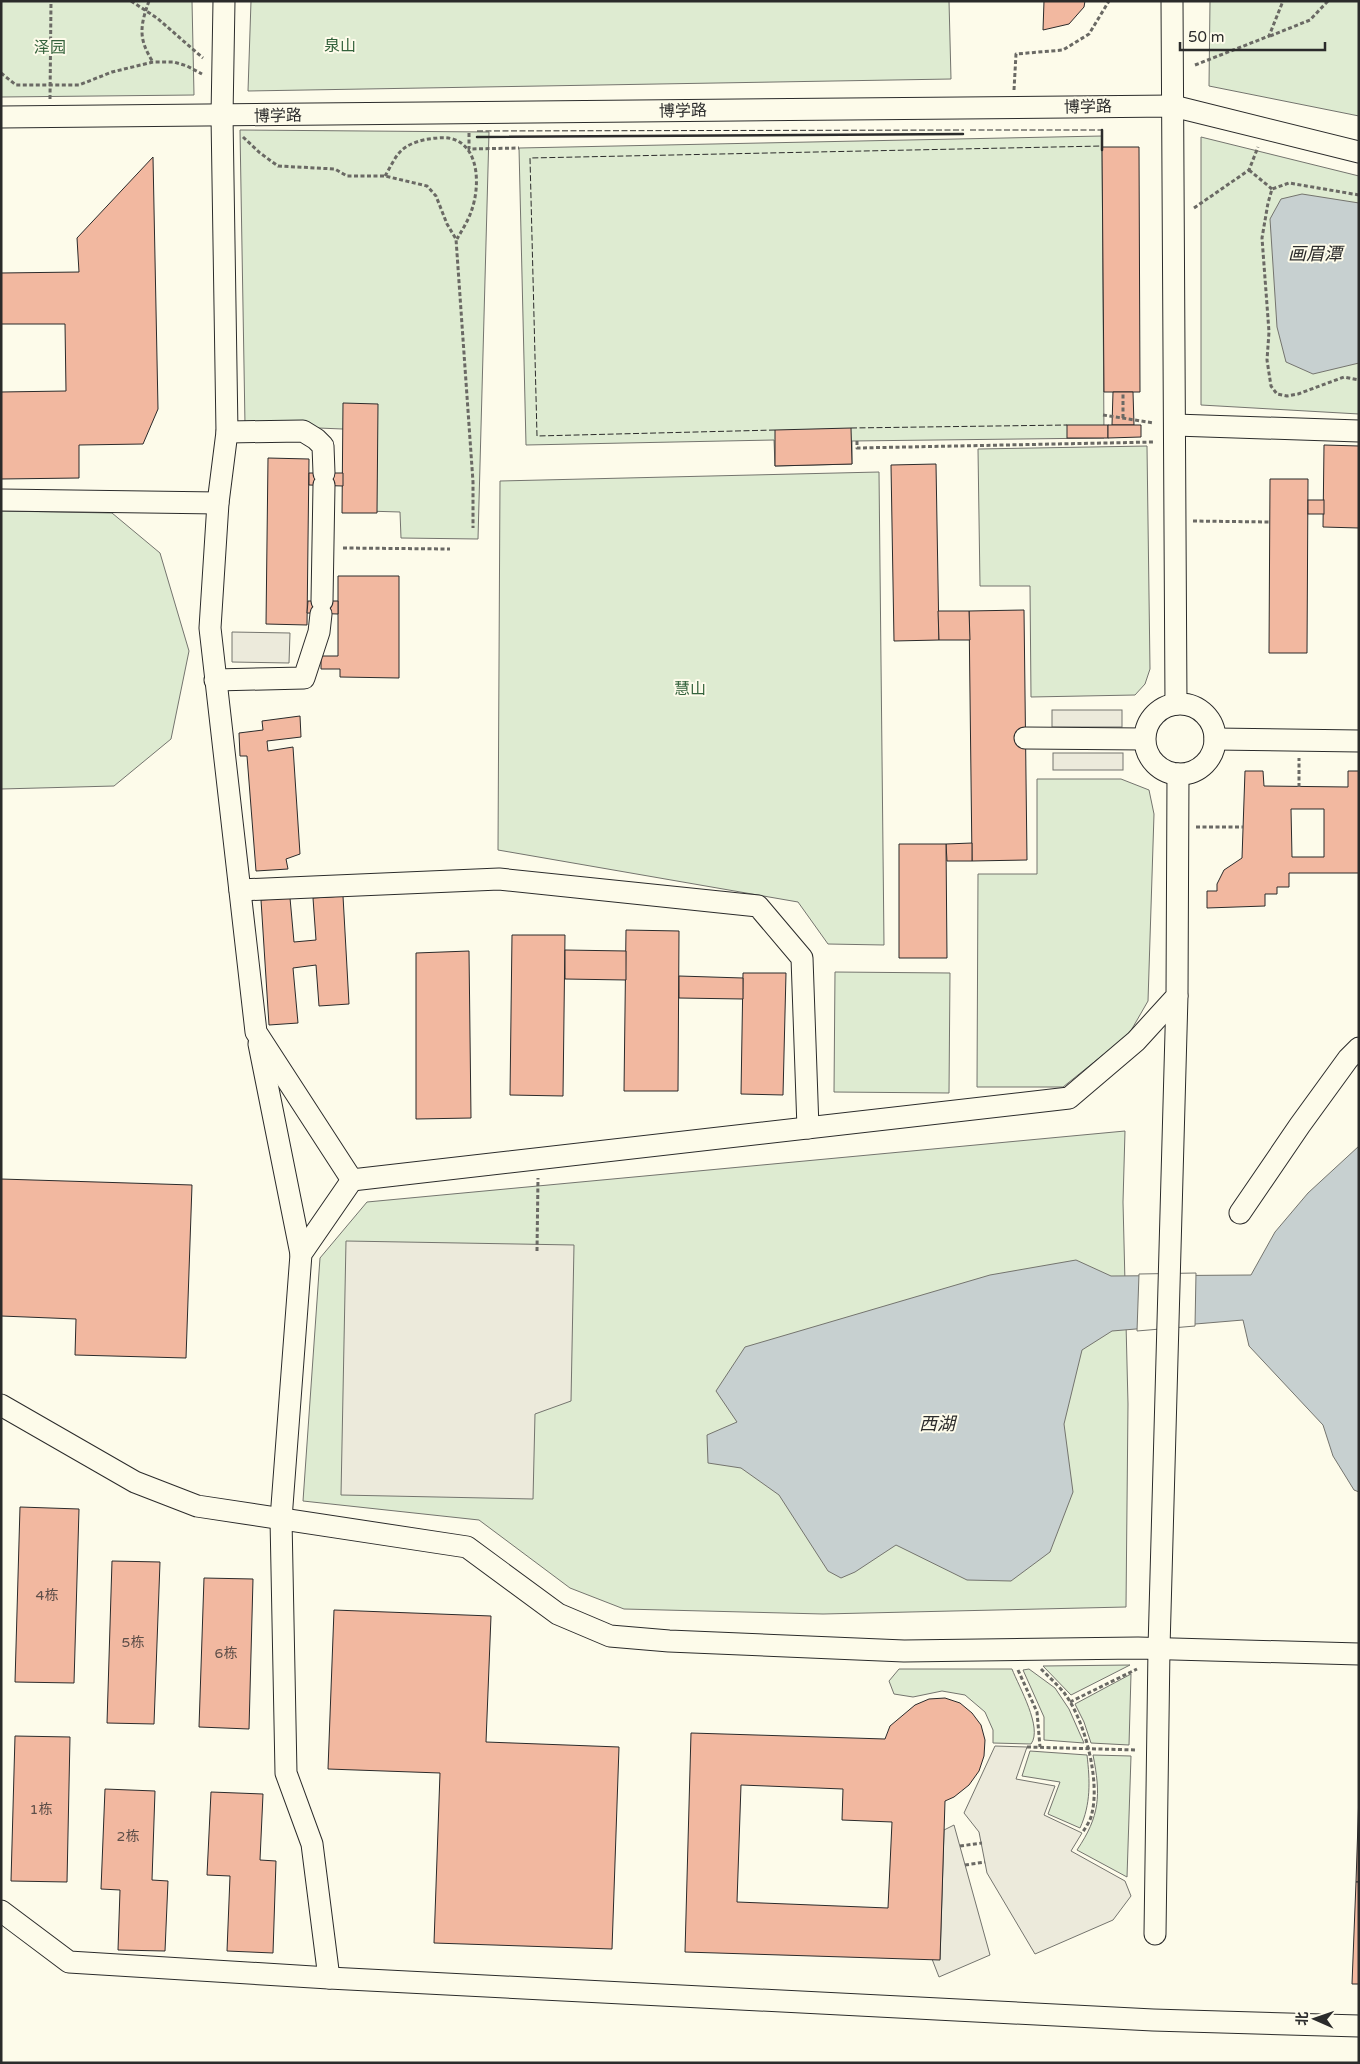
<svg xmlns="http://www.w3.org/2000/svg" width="1360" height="2064" viewBox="0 0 1360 2064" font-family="'Varela Round','Noto Sans SC',sans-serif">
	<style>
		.green { fill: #deebd1; stroke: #74746e }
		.parking { fill: #eceadb; stroke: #74746e }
		.water { fill: #c7d0d0; stroke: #74746e }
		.pier { fill: #fdfbea; stroke: #74746e }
		.building { fill: #f2b8a0; stroke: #2b2b2b; fill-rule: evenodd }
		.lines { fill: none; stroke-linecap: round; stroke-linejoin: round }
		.minor-casing { stroke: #2b2b2b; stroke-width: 23 }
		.path { stroke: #6a6964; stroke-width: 3; stroke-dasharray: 4 2.5; stroke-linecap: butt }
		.minor { stroke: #fdfbea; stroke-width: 21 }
		.fence { stroke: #2b2b2b; stroke-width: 1; stroke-dasharray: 6 2.5; stroke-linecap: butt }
		.wall { stroke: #2b2b2b; stroke-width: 2.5 }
		.labels { text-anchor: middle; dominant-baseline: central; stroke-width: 4; stroke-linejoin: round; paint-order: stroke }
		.number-label { font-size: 14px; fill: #5d4e48 }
		.park-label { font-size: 16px; fill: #34623c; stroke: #fdfbea }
		.street-label { font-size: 16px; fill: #2b2b2b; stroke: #fdfbea }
		.water-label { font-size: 18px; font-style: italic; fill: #2b2b2b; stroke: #fdfbea }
	</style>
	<rect width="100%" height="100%" fill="#fdfbea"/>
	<g class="green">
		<polygon points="1,1 192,1 194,95 1,97"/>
		<polygon points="251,1 949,1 951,79 248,91"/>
		<polygon points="1210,1 1359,1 1359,116 1209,86"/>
		<polygon points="240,130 489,132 478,539 401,538 400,512 366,511 367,430 245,425"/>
		<polygon points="1102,136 1104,438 852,441 852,464 775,466 774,440 526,445 519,148"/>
		<polygon points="1201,137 1359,176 1359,414 1201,405"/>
		<polygon points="1147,446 1150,669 1145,684 1135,695 1031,697 1030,586 980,586 978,449"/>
		<polygon points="879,472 884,945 828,944 798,902 498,850 500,481"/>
		<polygon points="1,511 112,513 160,553 189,651 171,739 114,786 1,789"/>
		<polygon points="1037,779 1121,779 1149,790 1154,814 1148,1001 1129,1034 1063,1087 977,1087 978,874 1037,874"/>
		<polygon points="835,972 950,973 949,1093 834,1092"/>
		<polygon points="1125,1131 1123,1202 1128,1404 1126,1607 823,1614 624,1609 570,1588 479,1520 303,1501 320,1258 367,1202"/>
		<polygon points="1130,1665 1071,1695 1043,1666"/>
		<path d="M899 1669H1012C1019 1687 1043 1728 1031 1744L993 1743V1730L985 1712 965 1695 942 1691 913 1697 894 1694 889 1681Z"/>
		<polygon points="1029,1669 1055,1688 1069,1709 1084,1743 1044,1740 1044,1717 1023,1670"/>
		<polygon points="1131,1674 1129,1745 1091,1743 1084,1722 1075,1704"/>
		<path d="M1030 1751 1087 1755C1090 1781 1091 1804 1080 1828L1048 1814 1060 1782 1022 1776Z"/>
		<path d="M1093 1755 1131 1756 1127 1877 1077 1850C1100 1816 1101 1795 1093 1755Z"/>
	</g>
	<g class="parking">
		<polygon points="232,632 290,633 289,663 232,662"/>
		<rect x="1052" y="710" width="70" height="17"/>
		<rect x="1053" y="753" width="70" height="17"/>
		<polygon points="346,1241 574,1245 571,1401 535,1414 533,1499 341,1495"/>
		<polygon points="995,1746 1027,1747 1016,1779 1055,1786 1044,1815 1082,1833 1071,1851 1125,1881 1131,1896 1113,1920 1035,1954 987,1873 979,1832 964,1813"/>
		<polygon points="954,1825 990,1955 939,1977 932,1959 940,1959 944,1830"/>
	</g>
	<g class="water">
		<polygon points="1302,194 1359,203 1359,363 1313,374 1286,362 1277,327 1270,219 1281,199"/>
		<polygon points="1359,1146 1359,1492 1354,1490 1333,1456 1323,1425 1249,1346 1243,1320 1112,1331 1082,1350 1064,1424 1073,1492 1050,1552 1011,1581 967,1580 896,1545 855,1572 841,1578 828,1571 779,1495 741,1468 708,1463 707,1435 737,1422 716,1391 745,1347 990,1275 1076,1260 1111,1276 1251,1275 1275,1232 1308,1193"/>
	</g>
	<polygon class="pier" points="1196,1273 1195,1326 1137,1331 1139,1274"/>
	<g class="building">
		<polygon points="1044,1 1085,1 1084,7 1069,24 1043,30"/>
		<polygon points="1102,147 1139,147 1140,392 1104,392"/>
		<polygon points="153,157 158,409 143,444 79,445 79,478 1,479 1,392 66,391 65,324 1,324 1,273 79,272 77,238"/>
		<polygon points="1113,392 1133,392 1134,425 1112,425"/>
		<polygon points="343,403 378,404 377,513 342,513"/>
		<rect x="1067" y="425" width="41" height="13"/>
		<polygon points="1108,425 1141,425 1141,437 1108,438"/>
		<polygon points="851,428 852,464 775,466 775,430"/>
		<polygon points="1324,445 1359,446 1359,528 1323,527"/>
		<polygon points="268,458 309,459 307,625 266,624"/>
		<polygon points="936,464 939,640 894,641 891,465"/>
		<polygon points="309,473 343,473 343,486 309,485"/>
		<polygon points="1270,479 1308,479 1307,653 1269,653"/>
		<rect x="1308" y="500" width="16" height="14"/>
		<polygon points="338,576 399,576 399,678 340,677 340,669 321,669 321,656 338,656"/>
		<polygon points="308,601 338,601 338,614 307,613"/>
		<polygon points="1024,610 1027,860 972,861 969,611"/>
		<polygon points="938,611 969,611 970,640 939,640"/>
		<polygon points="300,716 301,737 267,741 268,751 293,747 300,854 286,859 288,869 256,871 247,756 240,756 239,733 263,730 262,721"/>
		<path d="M1245 771H1263L1264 786 1348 787V771H1359V873H1289V887H1277V894H1265V906L1207 908V891H1217V884L1224 870 1242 858ZM1291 809H1324V857H1292Z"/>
		<polygon points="972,843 972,861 947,861 946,844"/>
		<polygon points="899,844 946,844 947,958 899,958"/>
		<polygon points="343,896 349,1004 319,1006 316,965 293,968 298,1023 269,1025 261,900 290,898 294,942 316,940 313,898"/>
		<polygon points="626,930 679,931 678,1091 624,1091"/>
		<polygon points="512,935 565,935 563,1096 510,1095"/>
		<polygon points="565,950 626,951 626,980 565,979"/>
		<polygon points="469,951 471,1118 416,1119 416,953"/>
		<polygon points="743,973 786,973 783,1095 741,1094"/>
		<polygon points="679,976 743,978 743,999 679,998"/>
		<polygon points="1,1179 192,1185 186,1358 75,1355 76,1319 1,1316"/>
		<polygon points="20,1507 79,1509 74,1683 15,1682"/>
		<polygon points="112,1561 160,1562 154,1724 107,1723"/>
		<polygon points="204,1578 253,1579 249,1729 199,1727"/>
		<polygon points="334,1610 491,1616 486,1742 619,1747 612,1949 434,1943 440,1773 328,1769"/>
		<path d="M945 1698 960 1703 972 1713 981 1725 985 1740 984 1756 979 1771 969 1785 954 1797 945 1801 940 1960 685 1952 691 1733 885 1739 890 1726 915 1705 929 1699ZM741 1785 843 1789 842 1820 892 1822 888 1908 737 1902Z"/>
		<polygon points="15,1736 70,1737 67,1882 11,1881"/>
		<polygon points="105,1789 155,1791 152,1880 168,1881 165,1951 118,1950 120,1890 101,1889"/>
		<polygon points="211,1792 263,1794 260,1860 276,1861 273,1953 227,1951 230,1876 207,1875"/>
		<polygon points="1359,1793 1359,1882 1356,1882"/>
		<polygon points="1356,1882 1359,1882 1359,1984 1352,1984"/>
	</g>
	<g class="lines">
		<defs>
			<g id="minor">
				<polyline points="224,1 222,116 227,432 218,503 210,628 256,1032 352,1180 1069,1098 1136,1041 1177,996 1178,774"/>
				<polyline points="1172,1 1176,704"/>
				<polyline points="1,117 1173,106 1359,152"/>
				<polyline points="1175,425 1359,431"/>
				<polyline points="227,432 303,431 316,439 323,446 324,473"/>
				<polyline points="1,500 218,503"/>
				<polyline points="322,601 324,485"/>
				<polyline points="215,680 304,678 319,632 321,614"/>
				<circle cx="1180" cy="739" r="35"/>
				<polyline points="1025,738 1144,739"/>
				<polyline points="1215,739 1359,741"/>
				<polyline points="240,890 499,879 758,906 802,958 808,1128"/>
				<polyline points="259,1044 301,1254"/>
				<polyline points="1240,1213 1300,1125 1348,1059 1359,1048"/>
				<polyline points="1,1405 135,1482 197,1506 467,1547 558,1614 610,1636 669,1641 904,1651 1138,1648 1359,1654"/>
				<polyline points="1,1911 69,1962 329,1978 1153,2020 1359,2026"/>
				<polyline points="1155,1934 1159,1648 1177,996"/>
				<polyline points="329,1978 312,1844 286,1773 281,1519 301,1254 352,1180"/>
			</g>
		</defs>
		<use href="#minor" class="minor-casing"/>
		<g class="path">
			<polyline points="131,1 157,18 203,58"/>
			<path d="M149 1C140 26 138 39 153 62"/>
			<polyline points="1270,36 1310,20 1328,1"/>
			<polyline points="1195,65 1269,36 1283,1"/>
			<polyline points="1,73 16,85 79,85 112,72 153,62 174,62 187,66 202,74"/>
			<polyline points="1014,90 1016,54 1063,50 1089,34 1109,1"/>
			<polyline points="50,99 51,1"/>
			<polyline points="469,133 469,149 519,148"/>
			<polyline points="243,137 260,153 278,166 335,169 347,176 385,176 427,186 436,196 447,224 456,239 473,482 473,528"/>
			<polyline points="1249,170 1272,189"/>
			<path d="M385 176C390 168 395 156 402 150 411 142 425 139 437 138 479 133 482 183 471 212 468 221 462 230 457 239"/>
			<polyline points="1359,195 1289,183 1272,189 1268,203 1262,238 1269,332 1267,360 1271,386 1277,394 1287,396 1298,394 1344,377 1359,380"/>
			<polyline points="1194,208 1249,170 1258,147"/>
			<polyline points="1103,415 1154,423"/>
			<polyline points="1123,418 1123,392"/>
			<polyline points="857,441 857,448 1154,442"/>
			<polyline points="1193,521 1270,522"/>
			<polyline points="343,548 450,549"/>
			<polyline points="1299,787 1299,758"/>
			<polyline points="1196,827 1243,827"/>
			<polyline points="537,1251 538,1178"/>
			<path d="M1041 1669C1049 1677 1058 1685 1065 1694 1085 1721 1100 1780 1092 1813 1091 1820 1086 1827 1082 1833"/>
			<polyline points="1018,1670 1037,1712 1040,1747"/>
			<polyline points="1070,1702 1137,1669"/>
			<polyline points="1027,1747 1136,1750"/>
			<polyline points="960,1846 982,1843"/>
			<polyline points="965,1865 985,1862"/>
		</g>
		<use href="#minor" class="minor"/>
		<g class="fence">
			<polyline points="970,130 1102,130"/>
			<polyline points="477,131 964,130"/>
			<polyline points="851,428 1067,425"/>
			<polyline points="775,430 537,436 530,158 1102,146"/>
		</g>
		<g class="wall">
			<polyline points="1102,130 1102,150"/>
			<polyline points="477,137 963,134"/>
		</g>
	</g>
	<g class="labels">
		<g class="number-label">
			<text x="47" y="1595">4栋</text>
			<text x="133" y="1642">5栋</text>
			<text x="226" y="1653">6栋</text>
			<text x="41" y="1809">1栋</text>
			<text x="128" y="1836">2栋</text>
		</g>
		<g class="park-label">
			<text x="340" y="46">泉山</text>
			<text x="50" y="48">泽园</text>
			<text x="690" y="689">慧山</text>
		</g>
		<g class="street-label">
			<text transform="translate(1088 107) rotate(-1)">博学路</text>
			<text transform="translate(683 111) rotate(-1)">博学路</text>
			<text transform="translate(278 116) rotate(-1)">博学路</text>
		</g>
		<g class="water-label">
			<text x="1315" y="254">画眉潭</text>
			<text x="937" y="1424">西湖</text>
		</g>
	</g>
	<rect width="1360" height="2064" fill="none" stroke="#2b2b2b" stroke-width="5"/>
	<g transform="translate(1315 2019) rotate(272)" stroke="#fdfbea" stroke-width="4" paint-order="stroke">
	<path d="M0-4L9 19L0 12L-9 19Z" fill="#2b2b2b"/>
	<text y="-8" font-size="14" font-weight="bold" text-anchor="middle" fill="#2b2b2b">北</text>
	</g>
	<path d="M1180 42v8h145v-8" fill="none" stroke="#2b2b2b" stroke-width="2.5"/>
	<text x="1188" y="42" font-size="15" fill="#2b2b2b" stroke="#fdfbea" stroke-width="4" paint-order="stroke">50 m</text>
</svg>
